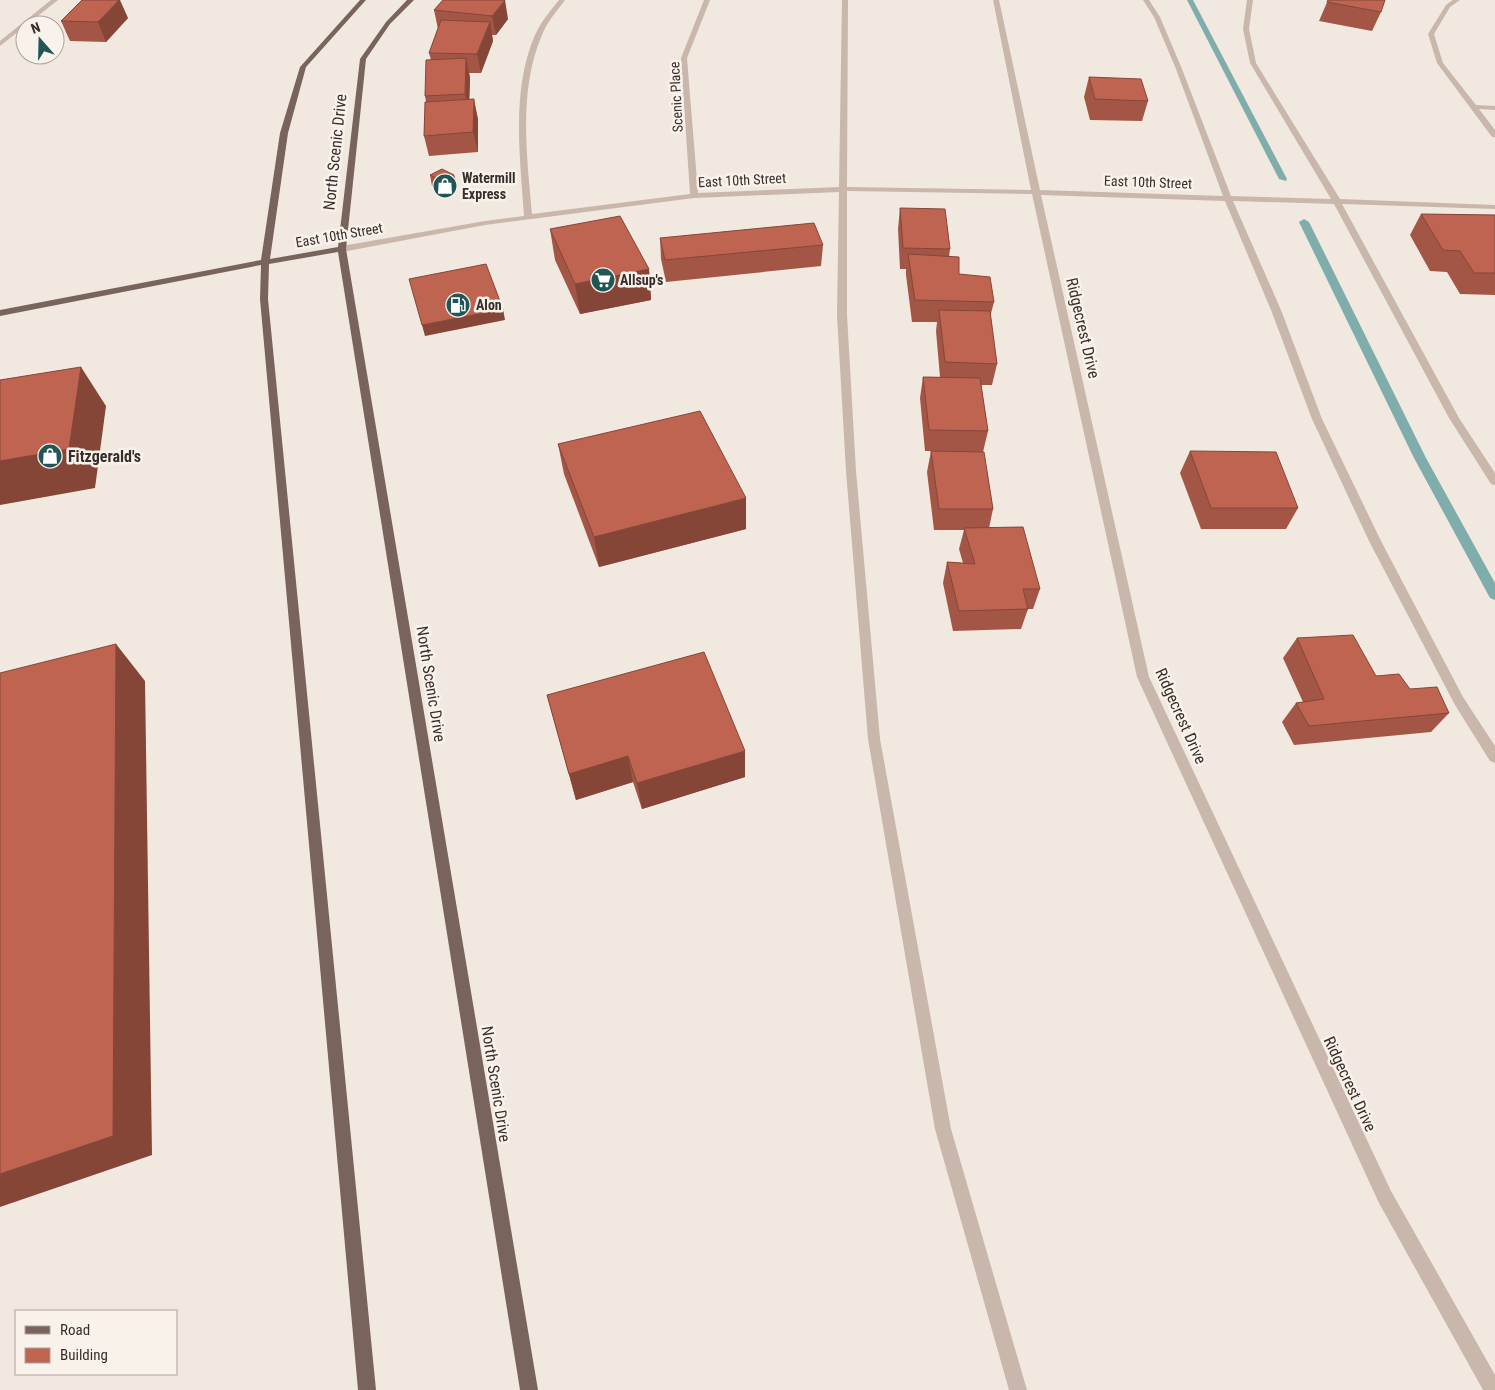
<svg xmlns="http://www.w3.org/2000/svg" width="1495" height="1390" viewBox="0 0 1495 1390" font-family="'Roboto Condensed',sans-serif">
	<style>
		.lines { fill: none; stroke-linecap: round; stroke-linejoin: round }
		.stream { fill: #7fadac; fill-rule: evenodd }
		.minor { fill: #c9b7ab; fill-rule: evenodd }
		.major { fill: #78645c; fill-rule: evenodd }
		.wall { fill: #a35645 }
		.shaded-wall { fill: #854638 }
		.building { fill: #be6450; stroke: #854638 }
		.labels { text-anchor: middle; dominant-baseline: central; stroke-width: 5; stroke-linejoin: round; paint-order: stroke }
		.far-street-label { font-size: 14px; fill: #372d2a; stroke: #f9f2eb }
		.far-poi-label { font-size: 14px; font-weight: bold; fill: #372d2a; stroke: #f9f2eb; text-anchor: start }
		.street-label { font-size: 16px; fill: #372d2a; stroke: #f9f2eb }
		.poi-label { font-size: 16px; font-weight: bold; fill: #372d2a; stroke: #f9f2eb; text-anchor: start }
	</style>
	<rect width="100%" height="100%" fill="#f1e8df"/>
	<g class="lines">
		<g class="stream">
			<polygon points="1187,0 1193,0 1287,179 1286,181 1279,179"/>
			<polygon points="1304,219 1309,222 1426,458 1495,583 1495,600 1490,598 1414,458 1299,222"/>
		</g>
		<g class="minor">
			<polygon points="51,0 58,0 0,46 0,41"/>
			<path d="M559 0H565C557 11 547 22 542 35 518 90 527 157 532 214L690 194 681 58 704 0H710L687 58 698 193 839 187 842 0H848L847 187 1031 190 993 0H999L1040 190 1223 196 1176 69 1154 17 1143 0H1149L1160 17 1182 69 1231 196 1331 199 1250 63 1243 29 1247 0H1253L1249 29 1256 63 1340 199 1495 205V209L1342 204 1459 418 1495 473V485L1491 484 1449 418 1334 204 1233 201 1281 310 1322 419 1381 541 1463 697 1495 746V763L1490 761 1455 705 1369 541 1312 419 1271 310 1225 201 1041 195 1149 677 1391 1191 1495 1375V1390H1483L1379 1203 1137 677 1032 194 847 191V315L856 471 880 739 951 1129 1027 1390H1009L935 1129 868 739 846 471 837 315 839 192 694 198 485 225 342 252 338 249 342 246 485 221 524 216C520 157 511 90 535 35 541 22 550 11 559 0Z"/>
			<polygon points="1453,0 1460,0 1450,7 1434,34 1443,63 1476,105 1495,106 1495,110 1479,109 1495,130 1495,137 1492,137 1437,63 1428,34 1446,5"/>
		</g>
		<polygon class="major" points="360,0 366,0 306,67 288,133 270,259 338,247 360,59 386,22 407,0 414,0 390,24 366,59 346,249 538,1390 520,1390 338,252 269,264 268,299 376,1390 358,1390 260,299 261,265 0,316 0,310 261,260 280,133 300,67"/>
	</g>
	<g class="wall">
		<polygon points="443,0 508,19 496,35 492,35 493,41 481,73 469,73 470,78 469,99 478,119 478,152 429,156 424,136 426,102 425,96 431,60 429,53 438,29 434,10"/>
		<polygon points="1328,0 1381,12 1372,31 1319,21"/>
		<polygon points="128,18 106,42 70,41 61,21"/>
		<polygon points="1089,77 1148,101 1142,121 1090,120 1084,97"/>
		<polygon points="430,175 454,175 457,185 445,192 432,186"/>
		<polygon points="900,208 950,249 949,257 959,274 994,302 990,317 997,364 992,385 981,385 988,431 983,452 993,509 989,528 1040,589 1033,609 1028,609 1021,629 953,631 943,583 947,562 963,563 959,549 964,530 934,530 927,472 931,451 925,451 920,398 923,377 940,377 936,331 937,322 912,322 906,275 906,269 900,269 898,229"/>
		<polygon points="1421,214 1495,215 1495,295 1460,294 1447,272 1430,271 1410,235"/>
		<polygon points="550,229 649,269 651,300 580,314 555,260"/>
		<polygon points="660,238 823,245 821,266 666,282 661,259"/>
		<polygon points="558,444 746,529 599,567 564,474"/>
		<polygon points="1190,451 1298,508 1286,529 1201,529 1180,473"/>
		<polygon points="1297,638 1376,676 1410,689 1449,713 1431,732 1294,745 1282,722 1296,703 1303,702 1283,658"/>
		<polygon points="547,695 745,751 745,777 642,809 633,782 576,800"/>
	</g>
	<g class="shaded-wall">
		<polygon points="119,0 120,0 128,18 106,42 98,22"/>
		<polygon points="505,0 508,19 496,35 492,16"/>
		<polygon points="490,22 493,41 481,73 477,54"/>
		<polygon points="466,58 470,78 469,114 465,94"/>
		<polygon points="474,99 478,119 478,152 473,132"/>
		<polygon points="454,175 457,185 445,192 442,181"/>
		<polygon points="649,269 651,300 580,314 575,284"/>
		<polygon points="503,309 505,320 425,336 422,325"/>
		<polygon points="81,367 106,406 95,488 0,505 0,461"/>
		<polygon points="746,498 746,529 599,567 594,537"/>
		<polygon points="116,644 145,681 152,1155 0,1207 0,1174"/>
		<polygon points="745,751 745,777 642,809 637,783"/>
		<polygon points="628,756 633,782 576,800 569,774"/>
	</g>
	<g class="building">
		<polygon points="82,0 119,0 98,22 61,21"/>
		<polygon points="443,0 505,0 492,16 434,10"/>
		<polygon points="1328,0 1385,0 1381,12 1327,2"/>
		<polygon points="441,20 490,22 477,54 429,53"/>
		<polygon points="466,58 465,94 425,96 426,60"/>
		<polygon points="1089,77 1141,79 1148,101 1095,99"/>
		<polygon points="474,99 473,132 424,136 425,102"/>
		<polygon points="442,169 454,175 442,181 430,175"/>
		<polygon points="900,208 945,209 950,249 903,248"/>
		<polygon points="1421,214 1495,215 1495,273 1474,273 1460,251 1443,250"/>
		<polygon points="620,216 649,269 575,284 550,229"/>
		<polygon points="814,223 823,245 665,260 660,238"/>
		<polygon points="908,254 959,257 959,274 990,277 994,302 915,300"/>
		<polygon points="486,264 503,309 422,325 409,279"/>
		<polygon points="939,310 990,311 997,364 945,362"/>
		<polygon points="81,367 69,449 0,461 0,380"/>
		<polygon points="923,377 980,378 988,431 929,430"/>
		<polygon points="700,411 746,498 594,537 558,444"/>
		<polygon points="931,451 984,452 993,509 939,509"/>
		<polygon points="1190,451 1276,452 1298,508 1211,508"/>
		<polygon points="1023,527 1040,589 1023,589 1028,609 959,611 947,562 975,564 964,528"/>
		<polygon points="1353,635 1376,676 1399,674 1410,689 1437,687 1449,713 1309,726 1296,703 1324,699 1297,638"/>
		<polygon points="116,644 113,1136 0,1174 0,673"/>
		<polygon points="704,652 745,751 637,783 628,756 569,774 547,695"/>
	</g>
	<defs>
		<symbol id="shop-disc" viewBox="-11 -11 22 22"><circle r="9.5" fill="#225656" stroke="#f9f2eb"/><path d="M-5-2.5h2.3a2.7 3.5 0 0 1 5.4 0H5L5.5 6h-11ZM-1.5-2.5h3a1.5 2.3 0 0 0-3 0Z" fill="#fff"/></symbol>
		<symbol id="supermarket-disc" viewBox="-11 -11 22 22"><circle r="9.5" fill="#225656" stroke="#f9f2eb"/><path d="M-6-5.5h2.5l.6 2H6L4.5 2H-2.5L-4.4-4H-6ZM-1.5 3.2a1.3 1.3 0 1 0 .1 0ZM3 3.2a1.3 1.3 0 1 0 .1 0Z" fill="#fff"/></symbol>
		<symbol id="fuel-disc" viewBox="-11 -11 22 22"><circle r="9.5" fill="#225656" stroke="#f9f2eb"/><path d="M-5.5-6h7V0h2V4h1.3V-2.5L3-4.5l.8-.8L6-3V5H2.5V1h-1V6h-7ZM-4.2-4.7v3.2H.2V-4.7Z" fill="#fff"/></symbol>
	</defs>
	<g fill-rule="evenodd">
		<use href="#shop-disc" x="431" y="172" width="28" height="28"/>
		<use href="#supermarket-disc" x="589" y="266" width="28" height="28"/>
		<use href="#fuel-disc" x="444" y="291" width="28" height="28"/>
		<use href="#shop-disc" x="36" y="442" width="28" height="28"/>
	</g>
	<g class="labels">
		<g class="far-street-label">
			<text transform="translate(676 97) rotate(-93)">Scenic Place</text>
			<text transform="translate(742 180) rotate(-3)">East 10th Street</text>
			<text transform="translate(1148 182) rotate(2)">East 10th Street</text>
			<text transform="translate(339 235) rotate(-10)">East 10th Street</text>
		</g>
		<g class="far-poi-label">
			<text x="462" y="178">Watermill<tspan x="462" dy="16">Express</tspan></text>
			<text x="620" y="280">Allsup's</text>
			<text x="476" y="305">Alon</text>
		</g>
		<g class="street-label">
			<text transform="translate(335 152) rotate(-84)">North Scenic Drive</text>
			<text transform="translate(1083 328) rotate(77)">Ridgecrest Drive</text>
			<text transform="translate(431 684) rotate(81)">North Scenic Drive</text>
			<text transform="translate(1181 716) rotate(66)">Ridgecrest Drive</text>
			<text transform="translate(496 1084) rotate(81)">North Scenic Drive</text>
			<text transform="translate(1350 1084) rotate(65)">Ridgecrest Drive</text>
		</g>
		<g class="poi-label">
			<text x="68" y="456">Fitzgerald's</text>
		</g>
	</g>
	<rect x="15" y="1310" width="162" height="65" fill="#f9f2eb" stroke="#aba39e"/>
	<rect x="25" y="1326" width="25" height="8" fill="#78645c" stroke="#aba39e"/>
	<text x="60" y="1335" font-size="15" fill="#372d2a">Road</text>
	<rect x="25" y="1348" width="25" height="15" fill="#be6450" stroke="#aba39e"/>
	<text x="60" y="1360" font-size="15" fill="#372d2a">Building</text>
	<g transform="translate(40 40) rotate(340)"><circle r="24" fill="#f9f2eb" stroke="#aba39e"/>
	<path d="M0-4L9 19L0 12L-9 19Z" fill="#225656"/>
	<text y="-8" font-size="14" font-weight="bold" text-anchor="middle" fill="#372d2a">N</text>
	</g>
</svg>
